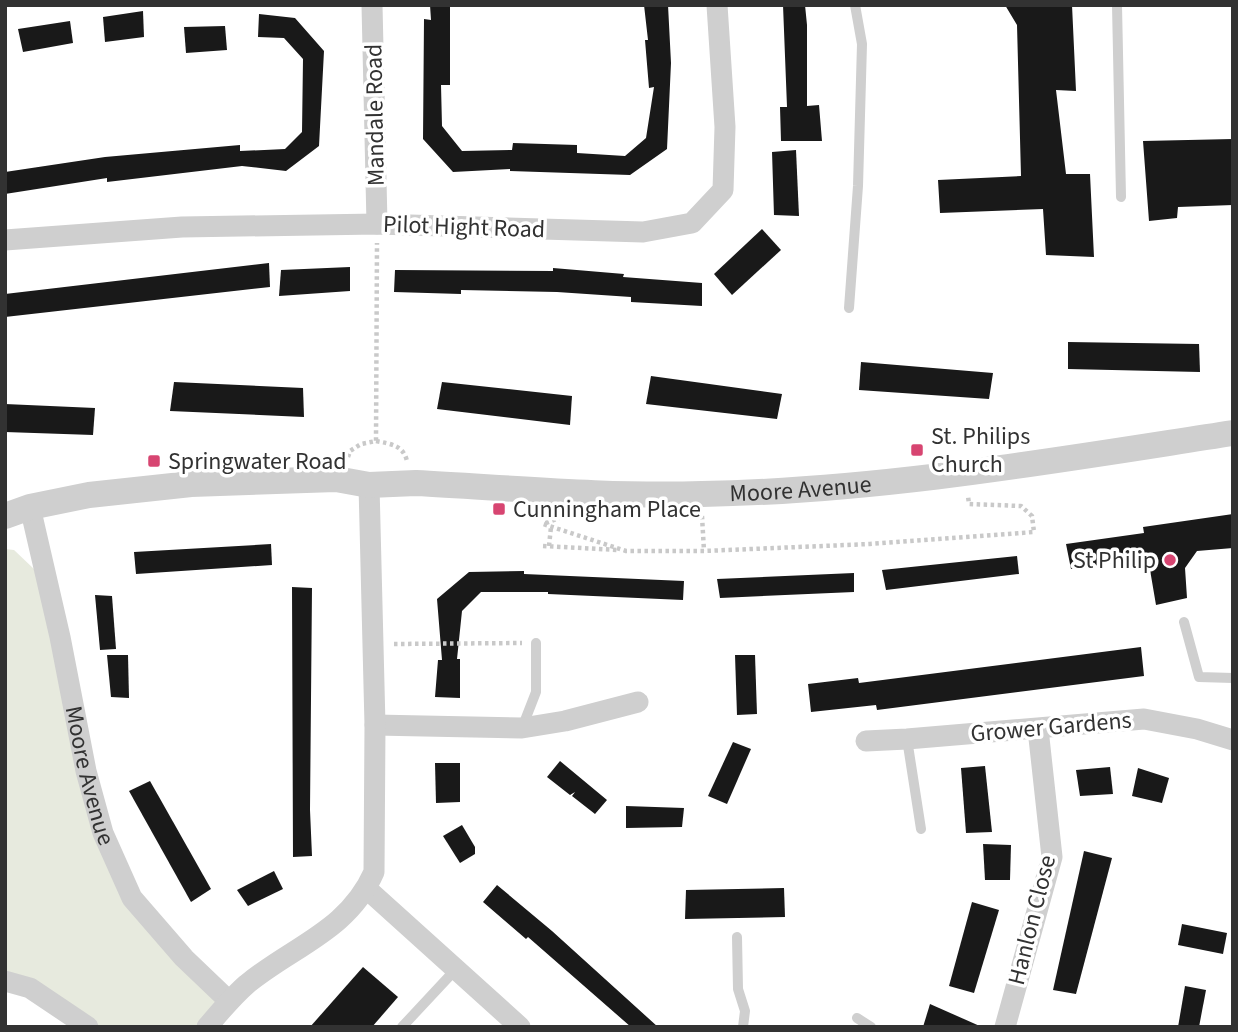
<svg xmlns="http://www.w3.org/2000/svg" width="1238" height="1032" viewBox="0 0 1238 1032" font-family="'Source Sans 3',sans-serif">
	<style>
		.green { fill: #e7eade }
		.building { fill: #191919 }
		.lines { fill: none; stroke-linecap: round; stroke-linejoin: round }
		.path { stroke: #c9c9c9; stroke-width: 4.5; stroke-dasharray: 3.5 3.5; stroke-linecap: butt }
		.service { stroke: #cfcfcf; stroke-width: 10 }
		.minor { stroke: #cfcfcf; stroke-width: 21 }
		.tertiary { stroke: #cfcfcf; stroke-width: 26 }
		.poi-dot { fill: #d74571; stroke: #fff; stroke-width: 2.5 }
		.labels { text-anchor: middle; dominant-baseline: central; stroke-width: 7; stroke-linejoin: round; paint-order: stroke }
		.street-label { font-size: 24px; fill: #323232; stroke: #fff }
		.poi-label { font-size: 24px; fill: #323232; stroke: #fff; text-anchor: start }
	</style>
	<rect width="100%" height="100%" fill="#fff"/>
	<polygon class="green" points="5,549 14,550 34,569 77,720 132,898 229,1001 207,1027 88,1027 5,981"/>
	<g class="building">
		<polygon points="430,5 450,5 450,85 441,85 442,126 462,151 512,150 513,143 577,145 577,153 625,156 646,138 654,87 649,88 645,40 648,40 644,5 668,5 671,63 667,149 630,175 510,171 510,169 453,172 423,139 424,19 431,20"/>
		<polygon points="783,5 805,5 807,25 807,106 819,105 822,141 781,141 780,107 787,107"/>
		<polygon points="1005,5 1072,5 1076,91 1056,90 1066,174 1090,174 1094,257 1046,255 1043,209 940,213 938,180 1021,176 1017,25"/>
		<polygon points="143,11 144,37 105,42 103,17"/>
		<polygon points="259,14 295,18 324,51 319,146 286,171 242,166 107,182 107,178 5,194 5,172 105,157 240,145 240,151 285,149 302,132 303,59 284,38 258,37"/>
		<polygon points="70,21 73,43 23,52 18,29"/>
		<polygon points="225,26 227,50 186,53 184,27"/>
		<polygon points="1233,139 1233,205 1178,207 1177,218 1149,221 1143,141"/>
		<polygon points="796,150 799,216 774,215 772,152"/>
		<polygon points="762,229 781,250 732,295 714,274"/>
		<polygon points="269,263 270,287 5,317 5,294"/>
		<polygon points="350,267 350,291 279,296 281,270"/>
		<polygon points="553,268 624,274 623,277 702,283 702,306 631,302 631,297 557,292 461,290 461,294 394,292 395,270 553,271"/>
		<polygon points="1068,342 1199,344 1200,372 1068,369"/>
		<polygon points="861,362 993,373 989,399 859,390"/>
		<polygon points="651,376 782,394 777,419 646,404"/>
		<polygon points="174,382 303,388 304,417 170,411"/>
		<polygon points="442,382 572,396 570,425 437,409"/>
		<polygon points="5,404 95,408 93,435 5,432"/>
		<polygon points="1233,514 1233,548 1197,551 1185,568 1187,598 1156,605 1148,558 1071,569 1066,544 1144,533 1143,527"/>
		<polygon points="271,544 272,565 136,574 134,552"/>
		<polygon points="1017,556 1019,574 886,590 882,570"/>
		<polygon points="524,571 524,574 684,581 683,600 548,594 548,592 481,592 462,611 457,659 460,659 460,698 435,697 438,660 442,660 437,599 469,572"/>
		<polygon points="854,573 854,592 720,598 717,579"/>
		<polygon points="292,587 312,588 310,810 312,856 293,857"/>
		<polygon points="95,595 112,596 116,649 100,650"/>
		<polygon points="1141,647 1144,676 877,710 876,705 811,712 808,684 858,678 859,683"/>
		<polygon points="107,655 128,655 129,698 111,697"/>
		<polygon points="735,655 755,655 757,714 737,715"/>
		<polygon points="733,742 751,749 727,804 708,796"/>
		<polygon points="560,761 607,800 595,814 572,796 575,792 570,795 547,777"/>
		<polygon points="435,763 460,763 460,802 436,803"/>
		<polygon points="985,766 992,832 966,833 961,768"/>
		<polygon points="1110,767 1113,794 1080,796 1076,770"/>
		<polygon points="1138,768 1169,778 1162,803 1132,796"/>
		<polygon points="150,781 211,889 191,902 129,791"/>
		<polygon points="626,806 684,808 682,827 626,828"/>
		<polygon points="462,825 475,847 475,854 460,863 443,836"/>
		<polygon points="983,844 1011,845 1010,880 985,880"/>
		<polygon points="1084,851 1112,858 1076,994 1053,990"/>
		<polygon points="274,871 283,889 248,906 237,890"/>
		<polygon points="497,885 552,931 658,1027 631,1027 528,937 526,939 483,902"/>
		<polygon points="784,888 785,917 685,919 686,890"/>
		<polygon points="972,902 999,910 974,993 949,986"/>
		<polygon points="1182,924 1227,933 1223,954 1178,945"/>
		<polygon points="363,967 398,997 372,1027 310,1027"/>
		<polygon points="1185,986 1206,990 1199,1027 1178,1027"/>
		<polygon points="930,1004 982,1027 923,1027"/>
	</g>
	<g class="lines">
		<g class="path">
			<path d="M376 441C391 444 403 445 407 461"/>
			<polyline points="348,457 350,451 361,444 376,441 377,243"/>
			<polyline points="702,516 704,551"/>
			<polyline points="562,517 543,524 626,551 704,551 870,544 1034,532 1032,516 1021,506 969,504 968,496"/>
			<polyline points="543,546 618,550"/>
			<polyline points="549,546 551,527"/>
			<polyline points="394,644 522,643"/>
		</g>
		<g class="service">
			<polyline points="1117,5 1121,197"/>
			<polyline points="849,308 858,186 862,44 855,5"/>
			<polyline points="1184,622 1199,677 1233,678"/>
			<polyline points="522,728 536,692 536,643"/>
			<polyline points="907,739 921,829"/>
			<polyline points="737,937 738,989 745,1011 743,1027"/>
			<polyline points="857,1018 871,1027"/>
			<polyline points="402,1027 457,968"/>
		</g>
		<g class="minor">
			<polyline points="372,5 377,224"/>
			<polyline points="5,240 182,227 377,224 643,232 692,223 723,190 725,127 717,5"/>
			<path id="s1" d="M30 507 60 637 86 771 103 833 132 898 184 958 229 1001"/>
			<polyline points="375,725 522,728 565,721 638,702"/>
			<polyline points="866,741 907,739 1144,719 1197,729 1233,740"/>
			<polyline points="367,889 520,1027"/>
			<polyline points="5,981 30,988 88,1027"/>
			<path d="M207 1027C220 1012 232 997 247 984 293 946 348 931 374 872L375 725 369 485"/>
			<polyline points="1005,1027 1052,857 1038,729"/>
		</g>
		<path class="tertiary" id="s2" d="M5 516 30 507 89 495 191 484 336 479 369 485 416 483C511 488 607 497 702 494 880 491 1057 460 1233 433"/>
	</g>
	<g class="poi-dot">
		<rect x="910" y="443" width="14" height="14" rx="3.5"/>
		<rect x="147" y="454" width="14" height="14" rx="3.5"/>
		<rect x="492" y="502" width="14" height="14" rx="3.5"/>
		<circle cx="1170" cy="560" r="7"/>
	</g>
	<g class="labels">
		<g class="street-label">
			<text transform="translate(375 115) rotate(-91)">Mandale Road</text>
			<text transform="translate(464 227) rotate(2)">Pilot Hight Road</text>
			<text stroke="none"><textPath href="#s2" startOffset="800">Moore Avenue</textPath></text>
			<text transform="translate(1051 727) rotate(-5)">Grower Gardens</text>
			<text stroke="none"><textPath href="#s1" startOffset="275">Moore Avenue</textPath></text>
			<text transform="translate(1032 920) rotate(-76)">Hanlon Close</text>
		</g>
		<g class="poi-label">
			<text x="931" y="436">St. Philips<tspan x="931" dy="28">Church</tspan></text>
			<text x="168" y="461">Springwater Road</text>
			<text x="513" y="509">Cunningham Place</text>
			<text x="1156" y="560" text-anchor="end">St Philip</text>
		</g>
	</g>
	<rect width="1238" height="1032" fill="none" stroke="#323232" stroke-width="14"/>
</svg>
